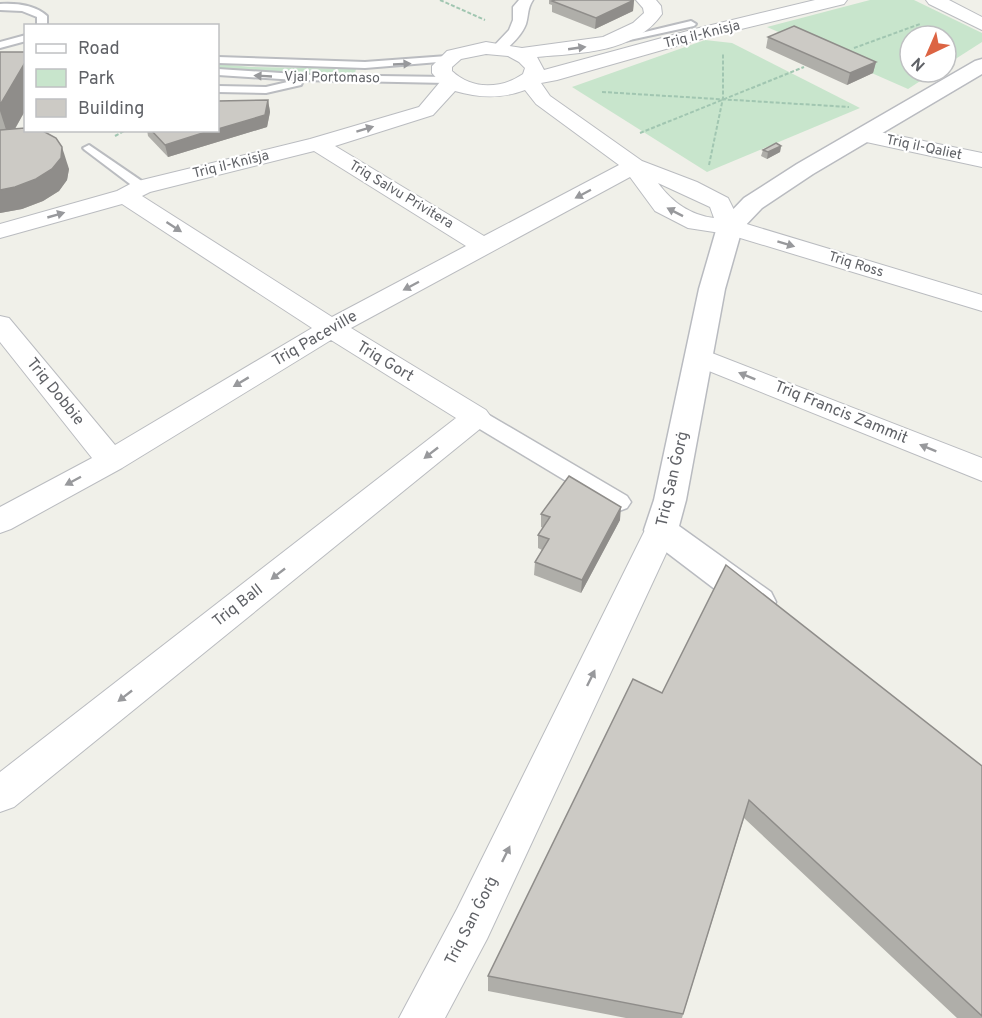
<svg xmlns="http://www.w3.org/2000/svg" width="982" height="1018" viewBox="0 0 982 1018" font-family="Overpass,sans-serif">
	<style>
		.green { fill: #c8e5cc }
		.lines { fill: none; stroke-linecap: round; stroke-linejoin: round }
		.service-casing { stroke: #babcc0; stroke-width: 4 }
		.pedestrian-casing { stroke: #babcc0; stroke-width: 3 }
		.minor-casing { stroke: #babcc0; stroke-width: 2 }
		.secondary-casing { stroke: #b9bbc0; stroke-width: 3 }
		.path { stroke: #a1c6b1; stroke-width: 2; stroke-dasharray: 4 2; stroke-linecap: butt }
		.service { fill: #fff; fill-rule: evenodd }
		.pedestrian { fill: #fff; fill-rule: evenodd }
		.minor { fill: #fff; fill-rule: evenodd }
		.secondary { fill: #fff; fill-rule: evenodd }
		.wall { fill: #afaea9 }
		.shaded-wall { fill: #8f8d8a }
		.building { fill: #cccac5; stroke: #8f8d8a; stroke-width: 1.5 }
		.oneway { fill: #98999c }
		.labels { text-anchor: middle; dominant-baseline: central; stroke-width: 4.5; stroke-linejoin: round; paint-order: stroke }
		.far-street-label { font-size: 14px; fill: #606267; stroke: #fff }
		.street-label { font-size: 16px; fill: #606267; stroke: #fff }
	</style>
	<rect width="100%" height="100%" fill="#f0f0e9"/>
	<g class="green">
		<polygon points="870,0 914,0 982,33 982,42 946,65 946,36 910,36 910,72 934,72 908,89 767,27"/>
		<polygon points="705,40 732,43 860,108 707,172 572,87"/>
		<polygon points="218,64 251,67 356,69 355,73 281,73 218,68"/>
	</g>
	<g class="lines">
		<defs>
			<g id="service">
				<path d="M0 4C16 3 35 5 47 16V26H37V17L22 11 0 10Z"/>
				<polygon points="691,21 696,24 694,26 625,41 620,38"/>
				<polygon points="26,35 26,41 0,48 0,42"/>
				<polygon points="447,56 452,59 451,61 365,68 218,63 218,57 365,62"/>
				<polygon points="218,69 312,75 447,77 452,80 447,83 299,80 302,83 301,85 266,93 218,92 218,86 266,87 296,80 218,75"/>
				<polygon points="89,145 146,184 146,190 138,190 85,150 83,148"/>
			</g>
			<g id="pedestrian">
				<path d="M519 0H533C527 9 529 14 526 24 522 35 512 44 503 52H493L491 49 509 30 513 20V7Z"/>
				<polygon points="476,410 484,412 627,496 631,502 627,508 619,511 611,508 468,422 465,417 468,412"/>
			</g>
			<g id="minor">
				<path d="M636 0H656L661 6 662 14C635 53 580 53 537 57L544 70 695 29 815 0H847L844 4 708 37 557 80 541 83 550 96 642 161 697 182 728 198 740 222 982 295V311L727 234 688 228 655 211 630 177 351 328 486 410 491 417 486 424 14 807 0 812V772L456 418 331 340 122 468 11 529 0 533V507L92 458 0 342V316L9 318 115 445 312 328 122 204 0 238V224L117 191 134 182 310 139 419 107 440 82 432 73V66L447 51 486 42 522 48 603 37 633 23 644 13 643 8ZM486 54 508 56 519 62 525 68 523 74C501 89 472 90 452 71V67L461 59ZM525 90 536 104 619 165 484 236 335 146 433 115 455 91C479 98 501 99 525 90ZM314 151 466 246 332 317 142 196 150 192ZM658 183 710 207 714 218C690 215 672 202 658 183Z"/>
				<polygon points="926,0 949,0 982,17 982,30 929,4"/>
				<polygon points="865,129 982,153 982,167 857,140 854,135 857,130"/>
				<polygon points="699,348 982,458 982,481 689,363 685,357 689,351"/>
				<polygon points="661,518 672,522 677,530 487,939 445,1018 399,1018 457,909 645,530 650,522"/>
			</g>
			<polygon id="secondary" points="982,59 982,74 813,174 762,208 742,229 725,289 686,500 679,526 771,592 776,602 771,612 758,616 745,612 649,539 644,530 654,500 699,289 717,227 721,222 744,198 797,164 975,61"/>
		</defs>
		<use href="#service" class="service-casing"/>
		<use href="#pedestrian" class="pedestrian-casing"/>
		<use href="#minor" class="minor-casing"/>
		<use href="#secondary" class="secondary-casing"/>
		<g class="path">
			<polyline points="440,0 485,20"/>
			<polyline points="854,48 920,24"/>
			<polyline points="602,92 849,107"/>
			<polyline points="640,133 804,67"/>
			<polyline points="115,136 126,130"/>
			<polyline points="709,165 723,98 723,54"/>
		</g>
		<use href="#service" class="service"/>
		<use href="#pedestrian" class="pedestrian"/>
		<use href="#minor" class="minor"/>
		<use href="#secondary" class="secondary"/>
	</g>
	<g class="wall">
		<polygon points="549,0 634,0 633,11 595,29 552,12 552,5 549,4"/>
		<polygon points="768,37 876,62 873,73 847,85 766,48"/>
		<polygon points="0,52 26,109 15,129 69,169 67,180 59,191 43,201 22,209 0,213"/>
		<polygon points="268,100 270,112 267,127 168,157 148,136 147,130 218,130"/>
		<polygon points="46,130 81,130 80,132 54,132"/>
		<polygon points="781,146 780,152 767,159 761,156 763,150"/>
		<polygon points="541,514 620,520 581,593 534,575 535,562 542,550 538,548 538,535 543,528 541,527"/>
		<polygon points="662,693 982,766 982,1018 957,1018 744,818 682,1018 626,1018 488,991 488,976"/>
	</g>
	<g class="shaded-wall">
		<polygon points="634,0 633,11 595,29 596,18"/>
		<polygon points="26,61 26,109 9,139 0,111 0,105"/>
		<polygon points="876,62 873,73 847,85 850,73"/>
		<polygon points="268,100 270,112 267,127 168,157 165,145 212,130 218,130 218,129"/>
		<polygon points="781,146 780,152 767,159 768,152"/>
		<polygon points="62,147 69,169 67,180 59,191 43,201 22,209 0,213 0,190"/>
		<polygon points="621,507 620,520 581,593 582,580"/>
	</g>
	<g class="building">
		<polygon points="555,0 634,0 596,18 552,1"/>
		<polygon points="794,26 876,62 850,73 768,37"/>
		<polygon points="0,52 26,52 26,61 0,105"/>
		<polygon points="268,100 265,115 218,129 218,101"/>
		<polygon points="25,128 26,130 43,131 56,138 62,147 61,158 52,169 36,179 15,187 0,190 0,130"/>
		<polygon points="151,130 212,130 165,145"/>
		<polygon points="776,143 781,146 768,152 763,150"/>
		<polygon points="569,476 621,507 582,580 535,562 549,539 538,535 550,517 541,514"/>
		<polygon points="726,565 982,766 982,1016 749,800 683,1014 488,976 633,679 662,693"/>
	</g>
	<defs><path id="oneway-solid" d="M-6-.8H1V-3.2L6.5 0L1 3.2V.8H-6Z" transform="scale(1.5)"/></defs>
	<g class="oneway">
		<use href="#oneway-solid" transform="translate(577 48) rotate(-8)"/>
		<use href="#oneway-solid" transform="translate(402 64) rotate(-3)"/>
		<use href="#oneway-solid" transform="translate(263 76) rotate(-177)"/>
		<use href="#oneway-solid" transform="translate(365 129) rotate(-17)"/>
		<use href="#oneway-solid" transform="translate(583 194) rotate(152)"/>
		<use href="#oneway-solid" transform="translate(675 212) rotate(-153)"/>
		<use href="#oneway-solid" transform="translate(56 215) rotate(-16)"/>
		<use href="#oneway-solid" transform="translate(174 227) rotate(33)"/>
		<use href="#oneway-solid" transform="translate(786 244) rotate(17)"/>
		<use href="#oneway-solid" transform="translate(411 286) rotate(152)"/>
		<use href="#oneway-solid" transform="translate(747 376) rotate(-158)"/>
		<use href="#oneway-solid" transform="translate(241 382) rotate(149)"/>
		<use href="#oneway-solid" transform="translate(928 448) rotate(-158)"/>
		<use href="#oneway-solid" transform="translate(431 453) rotate(142)"/>
		<use href="#oneway-solid" transform="translate(73 481) rotate(152)"/>
		<use href="#oneway-solid" transform="translate(278 574) rotate(142)"/>
		<use href="#oneway-solid" transform="translate(591 678) rotate(-64)"/>
		<use href="#oneway-solid" transform="translate(125 696) rotate(142)"/>
		<use href="#oneway-solid" transform="translate(506 854) rotate(-64)"/>
	</g>
	<g class="labels">
		<g class="far-street-label">
			<text transform="translate(702 35) rotate(-14)">Triq il-Knisja</text>
			<text transform="translate(332 78) rotate(1)">Vjal Portomaso</text>
			<text transform="translate(924 148) rotate(12)">Triq il-Qaliet</text>
			<text transform="translate(231 165) rotate(-14)">Triq il-Knisja</text>
			<text transform="translate(401 195) rotate(31)">Triq Salvu Privitera</text>
			<text transform="translate(856 265) rotate(17)">Triq Ross</text>
		</g>
		<g class="street-label">
			<text transform="translate(315 339) rotate(-30)">Triq Paceville</text>
			<text transform="translate(385 362) rotate(31)">Triq Gort</text>
			<text transform="translate(55 392) rotate(51)">Triq Dobbie</text>
			<text transform="translate(841 413) rotate(22)">Triq Francis Zammit</text>
			<text transform="translate(673 479) rotate(-77)">Triq San Ġorġ</text>
			<text transform="translate(238 606) rotate(-38)">Triq Ball</text>
			<text transform="translate(472 921) rotate(-63)">Triq San Ġorġ</text>
		</g>
	</g>
	<rect x="24" y="24" width="195" height="108" fill="#ffffff" stroke="#bfc0c2" stroke-width="1.5"/>
	<rect x="36" y="44" width="30" height="9" fill="#ffffff" stroke="#bfc0c2" stroke-width="1.5"/>
	<text x="78" y="54" font-size="18" fill="#606267">Road</text>
	<rect x="36" y="69" width="30" height="18" fill="#c8e5cc" stroke="#bfc0c2" stroke-width="1.5"/>
	<text x="78" y="84" font-size="18" fill="#606267">Park</text>
	<rect x="36" y="99" width="30" height="18" fill="#cccac5" stroke="#bfc0c2" stroke-width="1.5"/>
	<text x="78" y="114" font-size="18" fill="#606267">Building</text>
	<g transform="translate(928 54) rotate(224)"><circle r="28" fill="#ffffff" stroke="#bfc0c2" stroke-width="1.5"/>
	<path d="M0-4.5L10 22L0 15L-10 22Z" fill="#dc6443"/>
	<text y="-9" font-size="16" font-weight="bold" text-anchor="middle" fill="#606267">N</text>
	</g>
</svg>
